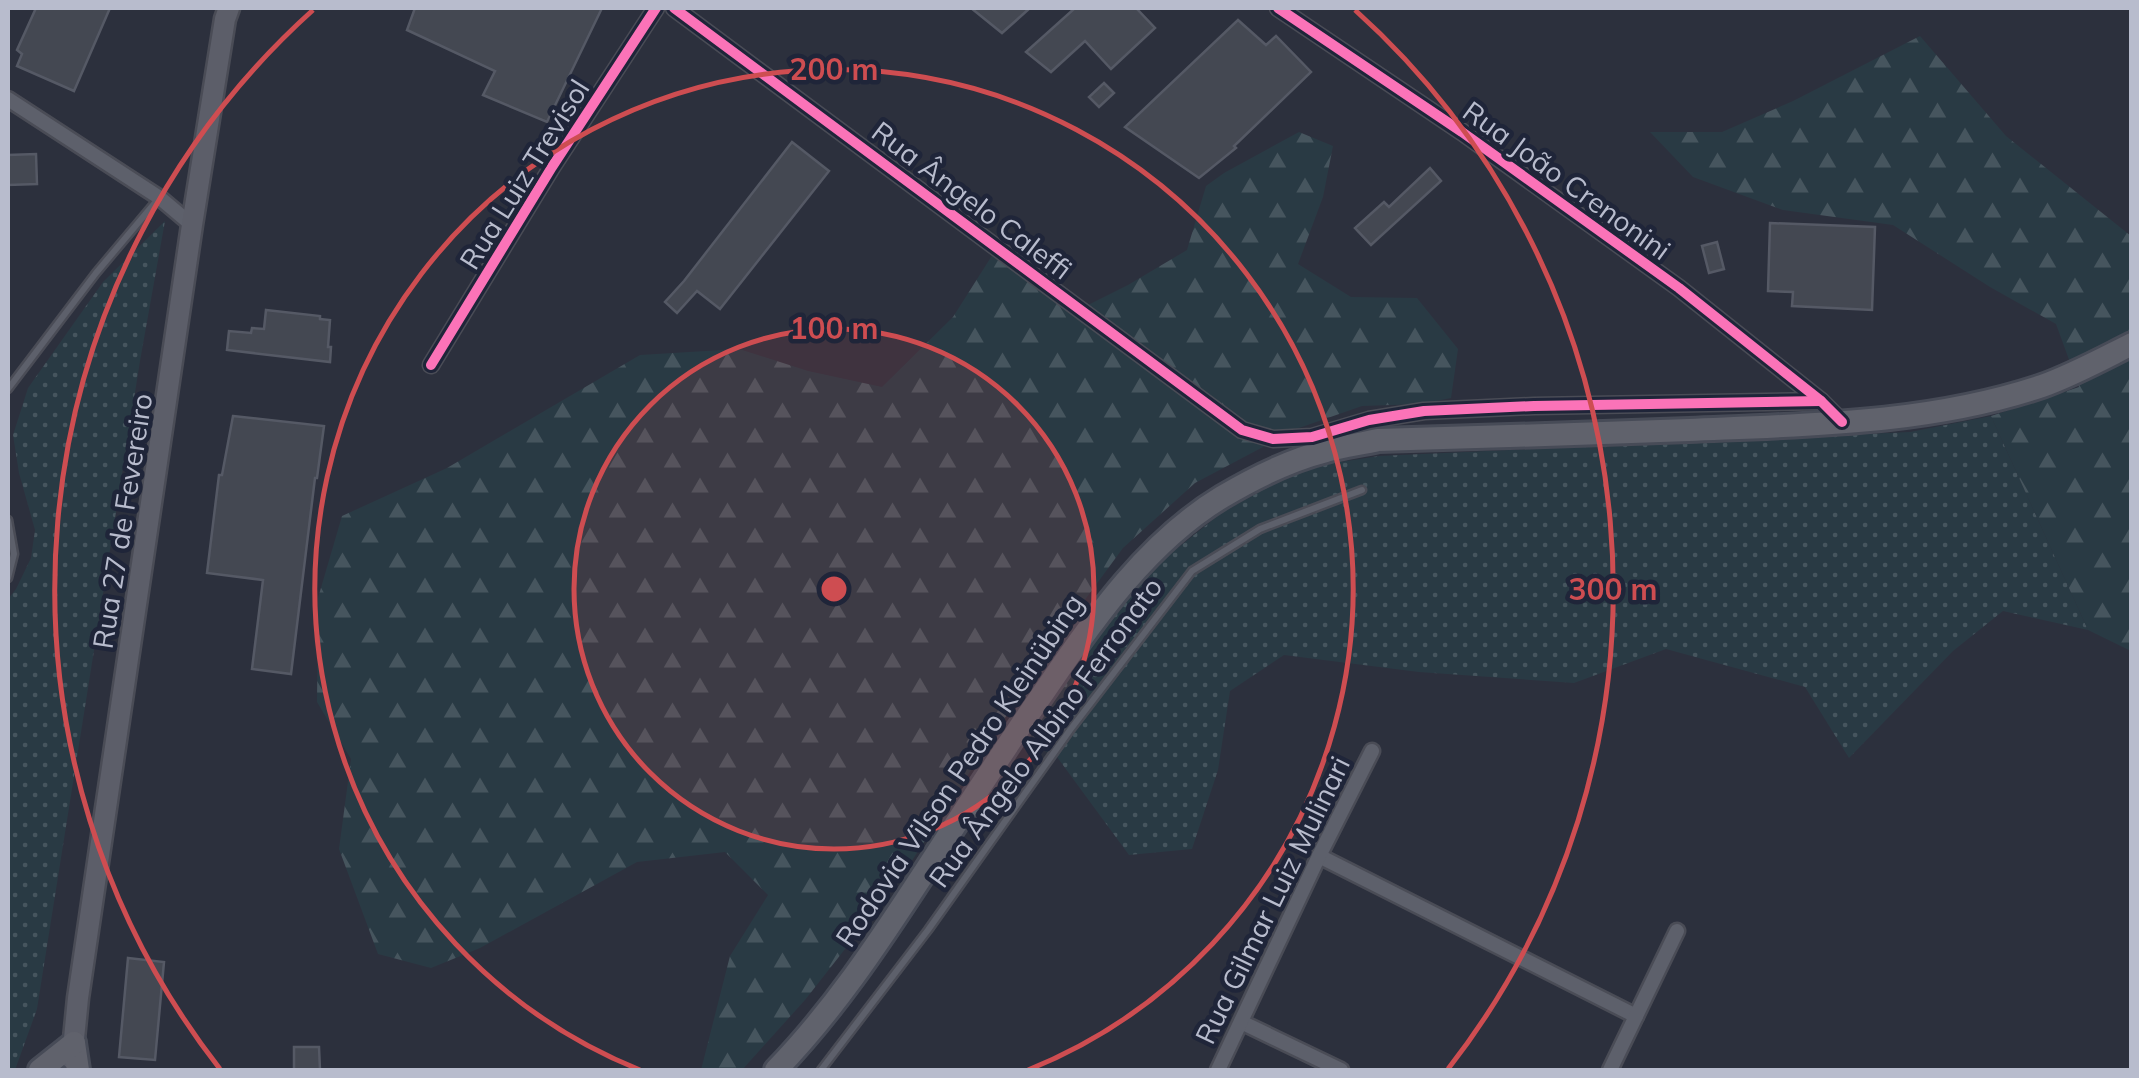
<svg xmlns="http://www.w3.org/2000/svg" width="2139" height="1078" viewBox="0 0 2139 1078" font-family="Mulish,sans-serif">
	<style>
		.grass { fill: url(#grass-dots) }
		.forest { fill: url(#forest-firs) }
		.building { fill: #444852; stroke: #555965; stroke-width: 2.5 }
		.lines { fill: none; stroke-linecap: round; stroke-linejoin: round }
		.lane-casing { stroke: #4a4c56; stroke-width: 11 }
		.street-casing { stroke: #4a4c56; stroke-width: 19 }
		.secondary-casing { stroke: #4a4c56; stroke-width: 25 }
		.primary-casing { stroke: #474b57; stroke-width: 28 }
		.lane { stroke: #5d606b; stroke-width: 6 }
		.street { stroke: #5d606b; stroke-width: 14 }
		.secondary { stroke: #5c5e69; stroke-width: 20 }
		.primary { stroke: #60626c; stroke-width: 22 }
		.cycleway-casing { stroke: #1f2539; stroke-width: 16 }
		.cycleway { stroke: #fb73b8; stroke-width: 10 }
		.ring { fill: none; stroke: #ce4d51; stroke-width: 5 }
		.labels { text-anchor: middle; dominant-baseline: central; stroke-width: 9; stroke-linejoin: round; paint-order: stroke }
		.street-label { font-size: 28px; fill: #b8bccd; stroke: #1f2539 }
		.centre { fill: #ce4d51; stroke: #1f2539; stroke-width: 5 }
		.ring-label { font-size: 30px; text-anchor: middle; font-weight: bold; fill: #ce4d51; stroke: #1f2539; stroke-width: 9; stroke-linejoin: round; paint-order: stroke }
	</style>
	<defs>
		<pattern id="grass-dots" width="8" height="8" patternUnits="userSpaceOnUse" patternTransform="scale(2.5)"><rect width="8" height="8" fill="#293a44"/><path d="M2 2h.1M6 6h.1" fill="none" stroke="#46555e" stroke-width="1.8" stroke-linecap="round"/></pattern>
		<pattern id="forest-firs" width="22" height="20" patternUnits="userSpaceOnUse" patternTransform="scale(2.5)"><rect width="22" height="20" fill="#293a44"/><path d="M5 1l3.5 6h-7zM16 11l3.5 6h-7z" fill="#46555e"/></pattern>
	</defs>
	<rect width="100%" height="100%" fill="#2c303d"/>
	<g class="grass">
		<polygon points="165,221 140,361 37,1009 15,1070 8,1070 8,599 16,589 31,558 35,530 19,473 13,435 28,388 103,282"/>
		<polygon points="1991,416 2088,630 2003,611 1953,651 1849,758 1805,687 1666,649 1574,683 1419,672 1284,655 1230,691 1218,770 1192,849 1129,855 1057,757 1025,741 1124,600 1164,559 1220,514 1287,476 1328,464 1379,456 1910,432"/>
	</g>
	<g class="forest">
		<polygon points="1920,36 2006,136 2131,236 2131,651 2088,630 1991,416 2079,387 2056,324 1990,287 1893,225 1783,210 1693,177 1650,132 1722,132 1793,101"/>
		<polygon points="1299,132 1333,146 1323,197 1298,264 1351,297 1417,298 1458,349 1451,398 1421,404 1362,406 1299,428 1195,483 1123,548 1059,635 900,879 805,1000 742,1070 701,1070 730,956 768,895 725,852 637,862 480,948 431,968 378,954 339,849 351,759 317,702 318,598 342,516 447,468 640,355 739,349 808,371 882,387 953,317 993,254 1072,313 1128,285 1187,250 1206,186 1224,173"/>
	</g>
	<g class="building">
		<polygon points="36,8 110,8 74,91 17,66 22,54 17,50"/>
		<polygon points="415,8 602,8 547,122 483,95 495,71 407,30"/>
		<polygon points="971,8 1030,8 1002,33"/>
		<polygon points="1075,8 1136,8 1155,28 1111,69 1085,41 1051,72 1026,52"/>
		<polygon points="1238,20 1266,45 1276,36 1311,72 1234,146 1236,148 1199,178 1125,127"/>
		<polygon points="1104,83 1114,93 1099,107 1089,97"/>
		<polygon points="792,142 829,171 720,309 697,291 677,313 665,302 684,281"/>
		<polygon points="36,154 37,184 8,185 8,155"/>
		<polygon points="1430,168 1441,181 1371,245 1355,228 1384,202 1389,207"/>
		<polygon points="1770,223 1875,227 1872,310 1792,306 1793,292 1768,291"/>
		<polygon points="1717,242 1724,269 1709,273 1702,246"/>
		<polygon points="266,310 320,316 320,319 330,320 328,347 331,347 330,362 227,350 229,331 251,333 252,328 264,329"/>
		<polygon points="233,416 324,426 317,478 315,478 291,674 252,669 263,580 207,573 219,475 222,475"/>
		<polygon points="128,958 164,962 155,1060 119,1057"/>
		<polygon points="294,1047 319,1047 320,1070 294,1070"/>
	</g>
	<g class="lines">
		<defs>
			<g id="lane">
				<polyline points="8,389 96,273 159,198"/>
				<polyline points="8,520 14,554 8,578"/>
				<polyline points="821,1070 928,930 1070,730 1192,571 1260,529 1362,490"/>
			</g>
			<g id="street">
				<polyline points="674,8 1242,430 1273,439 1312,437 1369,420 1424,411 1534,406 1821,401"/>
				<polyline points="1278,8 1462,132 1679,288 1821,401 1842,422"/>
				<polyline points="8,99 160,198 192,225"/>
				<polyline points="431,365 552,167 656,8"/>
				<polyline points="1319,856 1636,1016"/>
				<polyline points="1241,1022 1341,1070"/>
				<polyline points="1218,1070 1319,856 1372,751"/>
				<polyline points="1610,1070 1677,931"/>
			</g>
			<polyline id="secondary" points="72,1059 78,998 192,225 225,19 229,8"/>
			<g id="primary">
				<polyline points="74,1043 78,1070"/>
				<polyline points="40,1070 74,1043"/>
				<path d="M776 1070C833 1011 877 945 922 876 963 813 1004 749 1048 686 1095 617 1149 541 1222 497 1254 478 1290 460 1326 451 1343 446 1361 444 1378 440 1482 437 1585 434 1689 430 1807 425 1929 424 2042 386 2073 375 2102 359 2132 344"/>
			</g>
		</defs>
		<use href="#lane" class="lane-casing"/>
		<use href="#street" class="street-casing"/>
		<use href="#secondary" class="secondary-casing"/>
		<use href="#primary" class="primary-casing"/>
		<use href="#lane" class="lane"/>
		<use href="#street" class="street"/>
		<use href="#secondary" class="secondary"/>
		<use href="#primary" class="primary"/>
		<defs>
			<g id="cycleway">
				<polyline points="674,8 1242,430 1273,439 1312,437 1369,420 1424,411 1534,406 1821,401"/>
				<polyline points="1278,8 1462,132 1679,288 1821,401 1842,422"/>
				<polyline points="431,365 552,167 656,8"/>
			</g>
		</defs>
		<use href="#cycleway" class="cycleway-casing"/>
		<use href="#cycleway" class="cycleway"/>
	</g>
	<circle cx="834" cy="589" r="260" fill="#ce4d51" fill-opacity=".12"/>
	<g class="ring">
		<circle cx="834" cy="589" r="260"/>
		<path d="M640 1070A519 519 0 1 1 1028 1070"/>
		<path d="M220 1069A779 779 0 0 1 313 10M1355 10A779 779 0 0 1 1448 1069"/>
	</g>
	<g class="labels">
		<g class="street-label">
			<text transform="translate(524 174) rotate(-58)">Rua Luiz Trevisol</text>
			<text transform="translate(1567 180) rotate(36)">Rua João Crenonini</text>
			<text transform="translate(972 200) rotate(37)">Rua Ângelo Caleffi</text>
			<text transform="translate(122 521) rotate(-81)">Rua 27 de Fevereiro</text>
			<text transform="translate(1045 732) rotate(-54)">Rua Ângelo Albino Ferronato</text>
			<text transform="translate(959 770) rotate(-56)">Rodovia Vilson Pedro Kleinübing</text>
			<text transform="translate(1272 900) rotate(-64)">Rua Gilmar Luiz Mulinari</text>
		</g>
	</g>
	<circle cx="834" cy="589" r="15" class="centre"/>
	<g class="ring-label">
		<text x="834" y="80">200 m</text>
		<text x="834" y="339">100 m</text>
		<text x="1613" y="600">300 m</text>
	</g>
	<rect width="2139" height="1078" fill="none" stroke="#b8bccd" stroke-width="20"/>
</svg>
